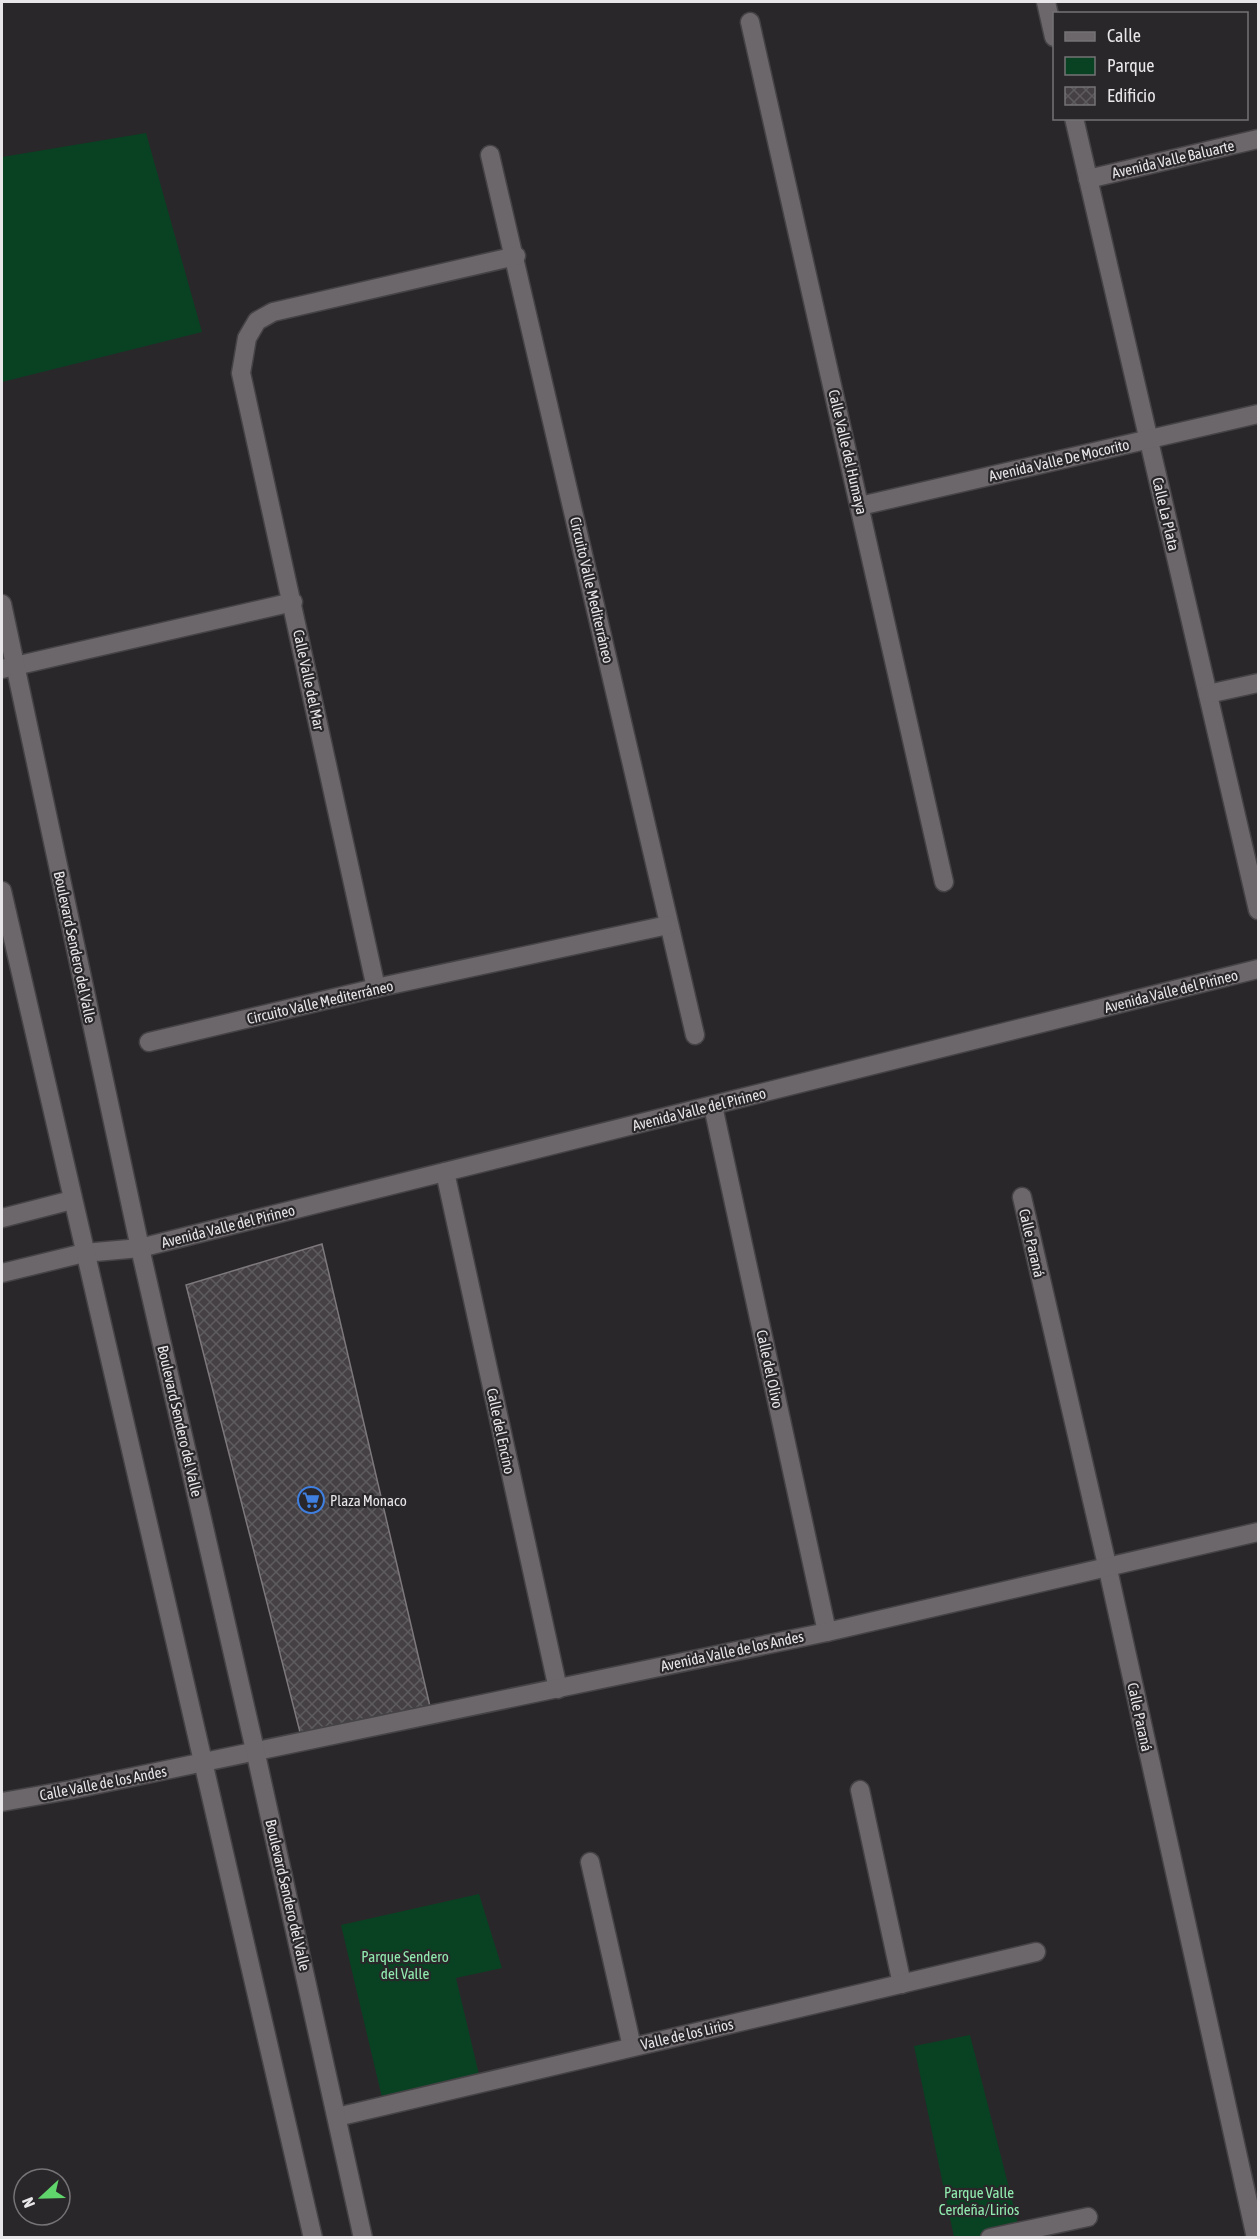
<svg xmlns="http://www.w3.org/2000/svg" width="1260" height="2239" viewBox="0 0 1260 2239" font-family="'Asap Condensed',sans-serif">
	<style>
		.green { fill: #094223 }
		.building { fill: url(#building-cross-hatch); stroke: #7c787c; stroke-width: 1.5 }
		.lines { fill: none; stroke-linecap: round; stroke-linejoin: round }
		.street-casing { stroke: #464346; stroke-width: 21 }
		.secondary-casing { stroke: #464346; stroke-width: 21 }
		.street { stroke: #6b676b; stroke-width: 18 }
		.secondary { stroke: #6b676b; stroke-width: 18 }
		.labels { text-anchor: middle; dominant-baseline: central; stroke-width: 4.5; stroke-linejoin: round; paint-order: stroke }
		.street-label { font-size: 15px; fill: #e8e6e8; stroke: #2a272a }
		.poi-label { font-size: 15px; fill: #e8e6e8; stroke: #2a272a; text-anchor: start }
		.park-label { font-size: 15px; fill: #91ebb0; stroke: #2a272a }
	</style>
	<defs>
		<pattern id="building-cross-hatch" width="8" height="8" patternUnits="userSpaceOnUse" patternTransform="scale(1.5)"><rect width="8" height="8" fill="#444044"/><path d="M0 0l8 8M0 8l8-8" fill="none" stroke="#5f5c5f"/></pattern>
	</defs>
	<rect width="100%" height="100%" fill="#2a272a"/>
	<g class="green">
		<polygon points="146,133 202,332 2,382 2,157"/>
		<polygon points="479,1894 502,1968 456,1978 481,2083 385,2110 341,1925"/>
		<polygon points="970,2035 1020,2231 992,2237 954,2237 914,2046"/>
	</g>
	<polygon class="building" points="322,1244 432,1715 302,1740 186,1285"/>
	<g class="lines">
		<defs>
			<g id="street">
				<polyline points="1046,2 1054,37"/>
				<polyline points="750,22 944,882"/>
				<polyline points="1074,118 1258,910"/>
				<polyline points="490,155 695,1035"/>
				<polyline points="1088,179 1258,139"/>
				<polyline points="860,506 1258,414"/>
				<polyline points="2,669 293,602"/>
				<polyline points="1208,694 1258,683"/>
				<polyline points="376,988 241,373 247,338 257,321 273,312 516,256"/>
				<polyline points="149,1042 376,988 668,925"/>
				<polyline points="713,1106 827,1632"/>
				<polyline points="445,1172 558,1689"/>
				<polyline points="1022,1197 1107,1565 1256,2238"/>
				<polyline points="2,1218 72,1200"/>
				<polyline points="2,1273 84,1253 140,1248 1258,969"/>
				<polyline points="860,1790 902,1984"/>
				<polyline points="2,1802 70,1790 827,1632 1258,1532"/>
				<polyline points="590,1862 632,2047"/>
				<polyline points="337,2117 1036,1952"/>
				<polyline points="990,2238 1088,2217"/>
			</g>
			<g id="secondary">
				<polyline points="2,604 140,1248 255,1750 363,2238"/>
				<polyline points="2,891 313,2238"/>
			</g>
		</defs>
		<use href="#street" class="street-casing"/>
		<use href="#secondary" class="secondary-casing"/>
		<use href="#street" class="street"/>
		<use href="#secondary" class="secondary"/>
	</g>
	<defs>
		<symbol id="supermarket-ring" viewBox="-11 -11 22 22"><circle r="9.5" fill="#2a272a" stroke="#3f7fe0" stroke-width="1.5"/><path d="M-6-5.5h2.5l.6 2H6L4.5 2H-2.5L-4.4-4H-6ZM-1.5 3.2a1.3 1.3 0 1 0 .1 0ZM3 3.2a1.3 1.3 0 1 0 .1 0Z" fill="#3f7fe0"/></symbol>
	</defs>
	<g fill-rule="evenodd">
		<use href="#supermarket-ring" x="296" y="1485" width="30" height="30"/>
	</g>
	<g class="labels">
		<g class="street-label">
			<text transform="translate(1173 159) rotate(-13)">Avenida Valle Baluarte</text>
			<text transform="translate(848 452) rotate(77)">Calle Valle del Humaya</text>
			<text transform="translate(1059 460) rotate(-13)">Avenida Valle De Mocorito</text>
			<text transform="translate(1166 514) rotate(77)">Calle La Plata</text>
			<text transform="translate(592 590) rotate(77)">Circuito Valle Mediterráneo</text>
			<text transform="translate(309 680) rotate(78)">Calle Valle del Mar</text>
			<text transform="translate(75 947) rotate(78)">Boulevard Sendero del Valle</text>
			<text transform="translate(1171 991) rotate(-14)">Avenida Valle del Pirineo</text>
			<text transform="translate(320 1002) rotate(-13)">Circuito Valle Mediterráneo</text>
			<text transform="translate(699 1109) rotate(-14)">Avenida Valle del Pirineo</text>
			<text transform="translate(228 1226) rotate(-14)">Avenida Valle del Pirineo</text>
			<text transform="translate(1032 1243) rotate(77)">Calle Paraná</text>
			<text transform="translate(770 1369) rotate(78)">Calle del Olivo</text>
			<text transform="translate(180 1421) rotate(77)">Boulevard Sendero del Valle</text>
			<text transform="translate(501 1431) rotate(78)">Calle del Encino</text>
			<text transform="translate(732 1651) rotate(-12)">Avenida Valle de los Andes</text>
			<text transform="translate(1140 1717) rotate(78)">Calle Paraná</text>
			<text transform="translate(103 1783) rotate(-11)">Calle Valle de los Andes</text>
			<text transform="translate(288 1895) rotate(77)">Boulevard Sendero del Valle</text>
			<text transform="translate(687 2034) rotate(-13)">Valle de los Lirios</text>
		</g>
		<g class="poi-label">
			<text x="330" y="1500">Plaza Monaco</text>
		</g>
		<g class="park-label">
			<text x="405" y="1956">Parque Sendero<tspan x="405" dy="17">del Valle</tspan></text>
			<text x="979" y="2192">Parque Valle<tspan x="979" dy="17">Cerdeña/Lirios</tspan></text>
		</g>
	</g>
	<rect width="1260" height="2239" fill="none" stroke="#e8e6e8" stroke-width="6"/>
	<rect x="1053" y="12" width="195" height="108" fill="#2a272a" stroke="#767376" stroke-width="1.5"/>
	<rect x="1065" y="32" width="30" height="9" fill="#6b676b" stroke="#767376" stroke-width="1.5"/>
	<text x="1107" y="42" font-size="18" fill="#e8e6e8">Calle</text>
	<rect x="1065" y="57" width="30" height="18" fill="#094223" stroke="#767376" stroke-width="1.5"/>
	<text x="1107" y="72" font-size="18" fill="#e8e6e8">Parque</text>
	<rect x="1065" y="87" width="30" height="18" fill="url(#building-cross-hatch)" stroke="#767376" stroke-width="1.5"/>
	<text x="1107" y="102" font-size="18" fill="#e8e6e8">Edificio</text>
	<g transform="translate(42 2197) rotate(248)"><circle r="28" fill="#2a272a" stroke="#767376" stroke-width="1.5"/>
	<path d="M0-4.5L10 22L0 15L-10 22Z" fill="#60d56b"/>
	<text y="-9" font-size="16" font-weight="bold" text-anchor="middle" fill="#e8e6e8">N</text>
	</g>
</svg>
